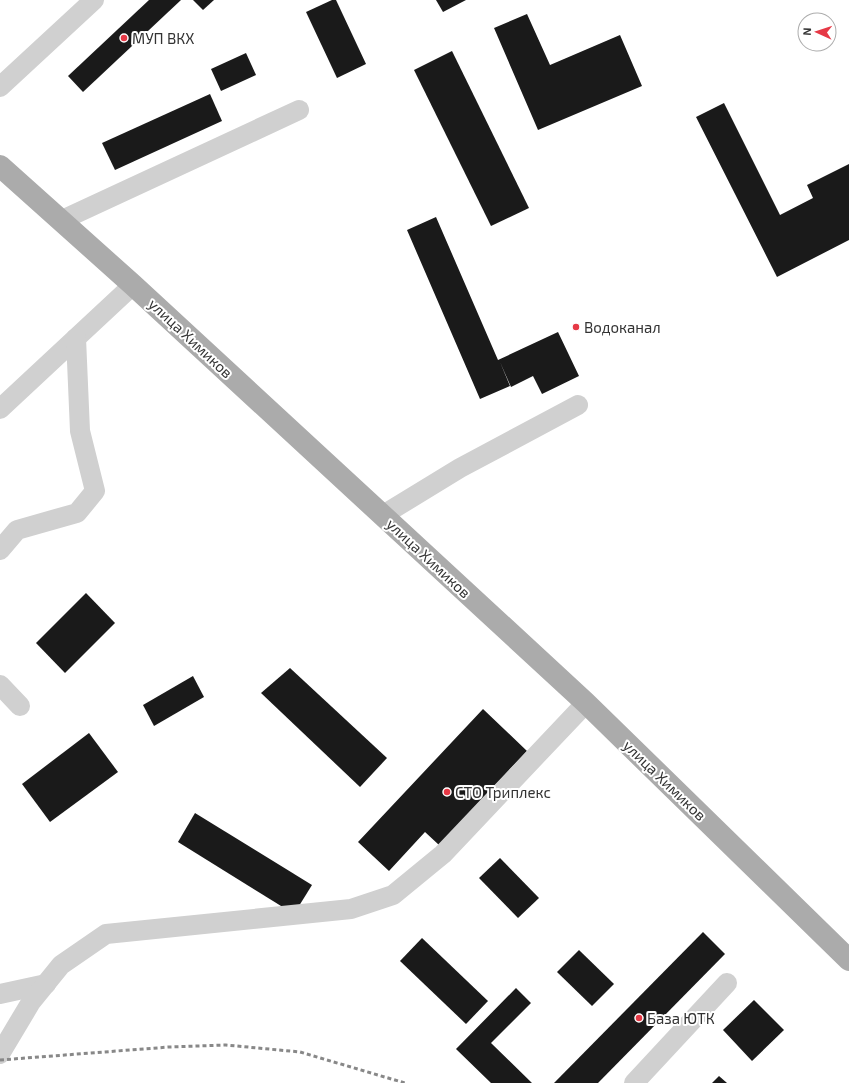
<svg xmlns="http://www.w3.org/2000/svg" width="849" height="1083" viewBox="0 0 849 1083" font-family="'Exo 2',sans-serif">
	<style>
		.building { fill: #1a1a1a }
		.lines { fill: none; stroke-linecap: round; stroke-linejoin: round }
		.minor { stroke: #d0d0d0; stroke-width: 20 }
		.major { stroke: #ababab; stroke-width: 22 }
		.rail { stroke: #888; stroke-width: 3; stroke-dasharray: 4 3; stroke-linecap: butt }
		.poi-dot { fill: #e63946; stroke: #fff; stroke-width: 1.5 }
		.labels { text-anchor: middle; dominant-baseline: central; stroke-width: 4; stroke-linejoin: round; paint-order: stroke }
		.poi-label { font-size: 15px; fill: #333; stroke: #fff; text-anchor: start }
		.street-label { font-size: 15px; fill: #333; stroke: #fff }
	</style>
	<rect width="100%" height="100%" fill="#fff"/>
	<g class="building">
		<polygon points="149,0 181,0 83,92 68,76"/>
		<polygon points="193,0 214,0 203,10"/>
		<polygon points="332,0 336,0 366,64 337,78 306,12"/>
		<polygon points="436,0 466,0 443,12"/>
		<polygon points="527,14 550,65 620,35 642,86 538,130 494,28"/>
		<polygon points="452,51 529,208 491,226 414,70"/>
		<polygon points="246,53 256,75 221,91 211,69"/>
		<polygon points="210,94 222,121 115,170 102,143"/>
		<polygon points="724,103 780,215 813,198 807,185 849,164 849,240 777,277 696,117"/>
		<polygon points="436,217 498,360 558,332 579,376 542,394 533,376 511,387 500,362 510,386 480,399 407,230"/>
		<polygon points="86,593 115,623 65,673 36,643"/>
		<polygon points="290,668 387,758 360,787 261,693"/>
		<polygon points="193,676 204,697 154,726 143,705"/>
		<polygon points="483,709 527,751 439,845 425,832 389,871 358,842"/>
		<polygon points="89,733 118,772 50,822 22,784"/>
		<polygon points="195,813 312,885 294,914 178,842"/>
		<polygon points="500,858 539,898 518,918 479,878"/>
		<polygon points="703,932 725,954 598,1083 554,1083"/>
		<polygon points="422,938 488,1001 466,1024 400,961"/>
		<polygon points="579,950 614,984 592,1006 557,972"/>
		<polygon points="516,988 531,1003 491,1043 532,1083 491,1083 456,1049"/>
		<polygon points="754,1000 784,1030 752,1061 723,1030"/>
		<polygon points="719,1076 727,1083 712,1083"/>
	</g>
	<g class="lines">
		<g class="minor">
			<polyline points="0,87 94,0"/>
			<polyline points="62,220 299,110"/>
			<polyline points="0,409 133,285"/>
			<polyline points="383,515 460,468 578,405"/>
			<polyline points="0,550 17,530 77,513 95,491 80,431 76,338"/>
			<polyline points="0,685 20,706"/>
			<polyline points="0,994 46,984"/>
			<polyline points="0,1054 31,1002 61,965 106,934 351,909 393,895 443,854 586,703"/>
			<polyline points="634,1083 727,983"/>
		</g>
		<polyline class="major" points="0,166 133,285 586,703 849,960"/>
		<polyline class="rail" points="0,1060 169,1047 226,1045 300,1052 405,1083"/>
	</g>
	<g class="poi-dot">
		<circle cx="124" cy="38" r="4"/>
		<circle cx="576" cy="327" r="4"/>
		<circle cx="447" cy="792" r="4"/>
		<circle cx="639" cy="1018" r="4"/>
	</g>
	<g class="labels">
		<g class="poi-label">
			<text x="132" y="38">МУП ВКХ</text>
			<text x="584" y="327">Водоканал</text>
			<text x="455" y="792">СТО Триплекс</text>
			<text x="647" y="1018">База ЮТК</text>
		</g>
		<g class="street-label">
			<text transform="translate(191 338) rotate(43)">улица Химиков</text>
			<text transform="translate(429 558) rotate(43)">улица Химиков</text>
			<text transform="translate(665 780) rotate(44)">улица Химиков</text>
		</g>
	</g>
	<g transform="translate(817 32) rotate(273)"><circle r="19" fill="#ffffff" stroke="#adadad"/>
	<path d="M0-3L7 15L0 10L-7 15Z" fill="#e63946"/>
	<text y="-6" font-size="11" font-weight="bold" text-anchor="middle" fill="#333333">N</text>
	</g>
</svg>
